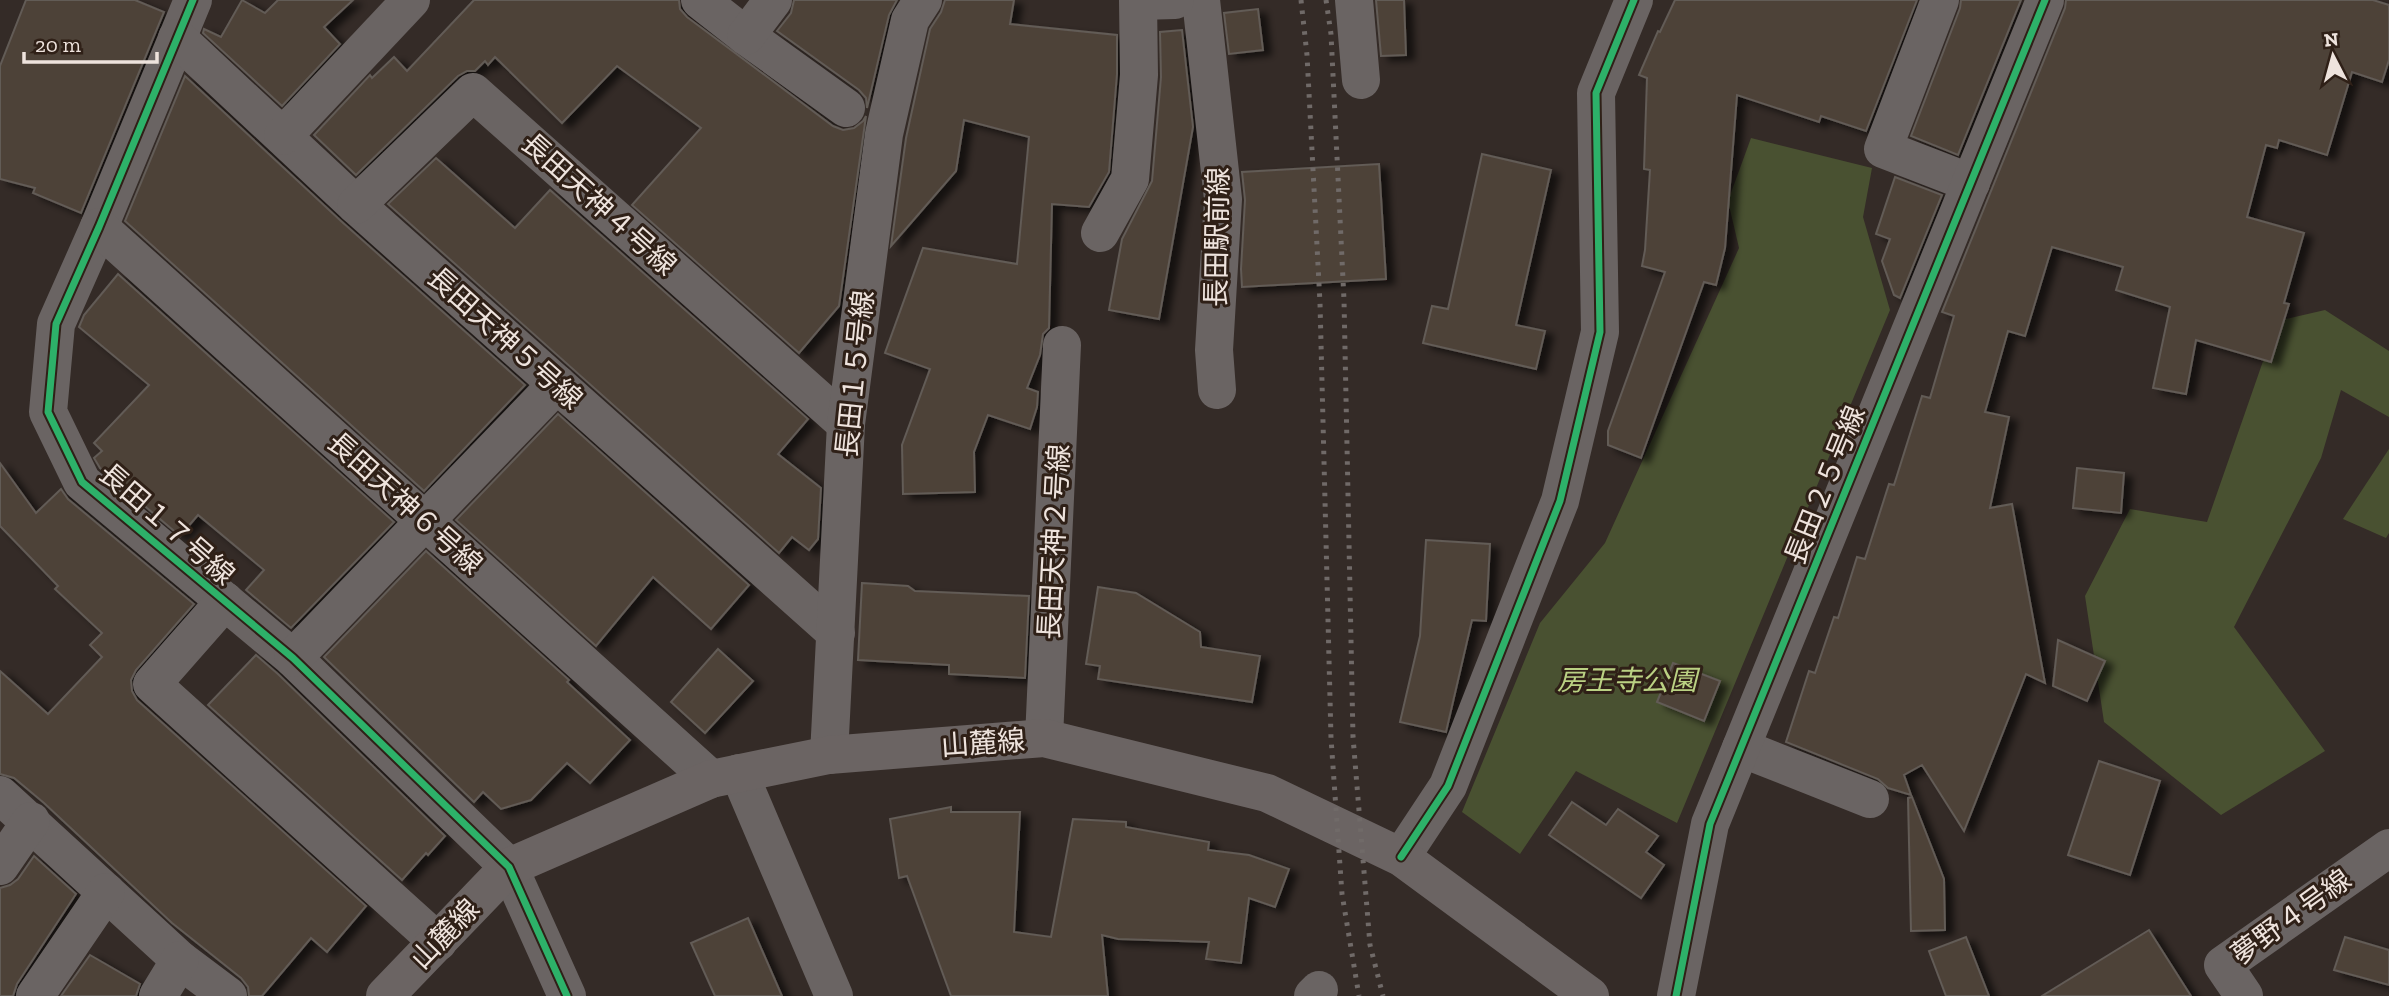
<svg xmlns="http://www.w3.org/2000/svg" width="2389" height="996" viewBox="0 0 2389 996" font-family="'Zilla Slab','Noto Sans JP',serif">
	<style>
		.green { fill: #495131 }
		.building { fill: #4e4239; stroke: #625b56; stroke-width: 2; filter: url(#shadow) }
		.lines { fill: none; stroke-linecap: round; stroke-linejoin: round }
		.minor { stroke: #6a6463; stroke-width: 38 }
		.major { stroke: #6b6463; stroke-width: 38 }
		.rail { stroke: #706a68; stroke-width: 5; stroke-dasharray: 3.5 7; stroke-linecap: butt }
		.cycleway-casing { stroke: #2f2017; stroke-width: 11 }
		.cycleway { stroke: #2db169; stroke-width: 7 }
		.labels { text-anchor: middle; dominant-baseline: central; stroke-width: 6; stroke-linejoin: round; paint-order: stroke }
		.street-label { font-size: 28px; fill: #eee3dd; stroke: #2f2017 }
		.park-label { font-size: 28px; font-style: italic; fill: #bad183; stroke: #2f2017 }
	</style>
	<defs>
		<filter id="shadow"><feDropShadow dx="8" dy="4.5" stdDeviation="3.5" flood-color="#0009"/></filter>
	</defs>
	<rect width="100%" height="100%" fill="#342b27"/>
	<g class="green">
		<polygon points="1751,138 1872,168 1863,217 1890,310 1677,823 1576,771 1520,854 1462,812 1540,623 1605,543 1739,248 1728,201"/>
		<polygon points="2325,310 2389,351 2389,417 2341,390 2321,458 2234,627 2325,751 2221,815 2104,722 2085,596 2130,509 2207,522 2277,321"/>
		<polygon points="2389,449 2389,533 2386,538 2343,519"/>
	</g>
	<g class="building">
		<polygon points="26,0 135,0 164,12 81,213 33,193 35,188 0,179 0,66"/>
		<polygon points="242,0 265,13 278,0 353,0 324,27 340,44 282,106 203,33 204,29 221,37"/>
		<polygon points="474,0 679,0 680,9 687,17 833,126 843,130 854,128 863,121 866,116 839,306 799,353 632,205 701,128 617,66 562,123 495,57 488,65 485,61 475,71 467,71 458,76 356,175 314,135 370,75 372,78 394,57 407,71"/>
		<polygon points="794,0 897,0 889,15 867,108 866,98 859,90 777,31 791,13"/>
		<polygon points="945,0 1014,0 1010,24 1117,35 1117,74 1109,172 1089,207 1052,204 1049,328 1043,334 1040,355 1027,388 1038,392 1037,407 1030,429 988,415 974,452 975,492 903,494 902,445 930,369 885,353 923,248 1017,264 1029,137 964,120 956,171 891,246 906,138 930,29 941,12"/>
		<polygon points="1376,0 1404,0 1406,55 1381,56"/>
		<polygon points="1675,0 1917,0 1866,131 1821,116 1819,122 1737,95 1725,248 1716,285 1704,282 1641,458 1608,445 1608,431 1665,272 1642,266 1645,250 1650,170 1644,169 1647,78 1639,75 1658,31 1660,32"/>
		<polygon points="1961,0 2021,0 1958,155 1911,136 1960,8"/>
		<polygon points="2066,0 2373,0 2389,5 2389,60 2382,82 2352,72 2327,155 2279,140 2277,148 2266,145 2247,217 2304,233 2284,303 2289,304 2271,362 2196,340 2186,394 2153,388 2170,307 2116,290 2123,267 2052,247 2025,336 2008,331 1985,412 2009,417 1990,508 2012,504 2045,683 2026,674 1964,831 1922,765 1904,775 1911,795 1888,788 1878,779 1786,742 1809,671 1815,673 1834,617 1838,618 1857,557 1865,559 1889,484 1894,485 1922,396 1930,398 1954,316 1942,312 2065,8"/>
		<polygon points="1258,9 1263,50 1229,54 1224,13"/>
		<polygon points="1182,30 1193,127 1159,319 1109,310 1122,239 1152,181 1161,77 1160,32"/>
		<polygon points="185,76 341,221 525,385 424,491 125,221"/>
		<polygon points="1482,154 1551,170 1516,325 1545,331 1536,369 1423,343 1432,306 1448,309"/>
		<polygon points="436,158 515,228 550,190 808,419 778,454 821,488 818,539 809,550 792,537 779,553 388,204"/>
		<polygon points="1379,164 1386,279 1242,287 1241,269 1245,200 1242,172"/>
		<polygon points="1895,177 1942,195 1900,298 1894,295 1882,261 1890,239 1876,234"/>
		<polygon points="118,274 394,522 291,628 246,590 264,570 198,515 180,536 100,468 94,458 102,451 94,443 149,385 79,327 84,315"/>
		<polygon points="558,414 749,585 711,629 653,577 596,646 456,520"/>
		<polygon points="0,463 36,513 61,489 68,499 194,604 136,670 131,680 132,691 137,700 366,906 327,952 311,938 262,996 249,996 248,987 241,978 172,923 44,803 14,778 0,774 0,671 48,714 102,657 90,645 102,633 55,589 58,586 0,526"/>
		<polygon points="2077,468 2124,473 2121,513 2073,508"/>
		<polygon points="1426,540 1490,544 1486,621 1472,620 1446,732 1400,722 1420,636"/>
		<polygon points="426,551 569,680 567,682 630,740 590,783 567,763 531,800 501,809 483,792 474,802 324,657"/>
		<polygon points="862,583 908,586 915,591 1029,596 1025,678 949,674 949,665 858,660"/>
		<polygon points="1098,587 1136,593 1200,632 1201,647 1260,656 1252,702 1098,679 1100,666 1086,664"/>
		<polygon points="2058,640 2105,661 2087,701 2053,686"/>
		<polygon points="718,649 753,681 705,733 671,702"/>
		<polygon points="256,655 278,674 445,836 428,855 426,853 402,880 208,705"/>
		<polygon points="1673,663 1720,681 1704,721 1657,702"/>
		<polygon points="2099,761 2160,781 2130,875 2068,855"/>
		<polygon points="1912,797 1944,879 1945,930 1911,931 1908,798"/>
		<polygon points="1572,802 1606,825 1618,809 1658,836 1646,852 1664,865 1641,898 1549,835"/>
		<polygon points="951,807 951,812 1020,812 1014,932 1051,937 1073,819 1126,822 1126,827 1209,842 1208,850 1249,855 1289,869 1275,907 1249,898 1241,963 1206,959 1209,942 1118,939 1102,935 1108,996 951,996 907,876 899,878 890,819"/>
		<polygon points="34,856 76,894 17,984 13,996 0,996 0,888 10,885 18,879"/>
		<polygon points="748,918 782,996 715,996 691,943"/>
		<polygon points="2149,930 2191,996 2042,996"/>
		<polygon points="1966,937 1989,996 1946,996 1929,951"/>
		<polygon points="2345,937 2389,950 2389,985 2334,970"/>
		<polygon points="90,955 140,984 136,996 61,996"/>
	</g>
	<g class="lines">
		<g class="minor">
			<polyline points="193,0 99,227 56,324 48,412 82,482 293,658 509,867 567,996"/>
			<polyline points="700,0 746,36 846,108"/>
			<polyline points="1201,0 1223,199 1214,350 1217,390"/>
			<polyline points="1354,0 1361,80"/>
			<polyline points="1940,0 1883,149 1971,183"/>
			<polyline points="746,36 773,0"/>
			<polyline points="177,38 356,205 836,633"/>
			<polyline points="283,136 411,0"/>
			<polyline points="356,205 473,92 846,424"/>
			<polyline points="99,227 711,779"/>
			<polyline points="1100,233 1130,179 1139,75 1138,1 1175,0"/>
			<polyline points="225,601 152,684 438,942"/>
			<polyline points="293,658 557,384"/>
			<polyline points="1044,738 1062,345"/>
			<polyline points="1741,748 1870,799"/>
			<polyline points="829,755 846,424 884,134 910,20 923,0"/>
			<polyline points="739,773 834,996"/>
			<polyline points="0,795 180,960 228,996"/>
			<polyline points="1401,857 1448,786 1560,501 1600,332 1596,93 1634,0"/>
			<polyline points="0,866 31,821"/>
			<polyline points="35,996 106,892"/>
			<polyline points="158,996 180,960"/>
			<polyline points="1313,996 1319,990"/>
			<polyline points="1676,996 1710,824 2045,0"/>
			<polyline points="2244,996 2223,965 2389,848"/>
		</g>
		<polyline class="major" points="385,996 509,867 711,779 829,755 1044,738 1267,793 1401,857 1590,996"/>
		<g class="rail">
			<polyline points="1301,0 1307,55 1320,303 1331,738 1342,894 1359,996"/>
			<polyline points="1326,0 1331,34 1344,300 1353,737 1370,945 1383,996"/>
		</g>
		<defs>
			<g id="cycleway">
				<polyline points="193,0 99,227 56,324 48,412 82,482 293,658 509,867 567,996"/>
				<polyline points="1401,857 1448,786 1560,501 1600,332 1596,93 1634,0"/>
				<polyline points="1676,996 1710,824 2045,0"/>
			</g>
		</defs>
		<use href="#cycleway" class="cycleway-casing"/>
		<use href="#cycleway" class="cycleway"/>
	</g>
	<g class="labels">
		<g class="street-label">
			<text transform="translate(599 204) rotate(42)">長田天神４号線</text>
			<text transform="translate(1217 237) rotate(-89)">長田駅前線</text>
			<text transform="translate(505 338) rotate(42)">長田天神５号線</text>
			<text transform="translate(855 374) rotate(-84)">長田１５号線</text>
			<text transform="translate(1825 485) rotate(-68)">長田２５号線</text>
			<text transform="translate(405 503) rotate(42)">長田天神６号線</text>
			<text transform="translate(167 524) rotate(41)">長田１７号線</text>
			<text transform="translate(1054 542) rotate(-87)">長田天神２号線</text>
			<text transform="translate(983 743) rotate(-4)">山麓線</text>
			<text transform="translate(2291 917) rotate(-36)">夢野４号線</text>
			<text transform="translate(445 934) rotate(-46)">山麓線</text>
		</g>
		<g class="park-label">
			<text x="1627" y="680">房王寺公園</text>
		</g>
	</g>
	<g transform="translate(2333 56) rotate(354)" stroke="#2f2017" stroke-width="5" paint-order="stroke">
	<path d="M0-5L12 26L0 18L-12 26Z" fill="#eee3dd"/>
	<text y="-10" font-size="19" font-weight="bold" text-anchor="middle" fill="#eee3dd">N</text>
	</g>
	<path d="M24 52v10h133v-10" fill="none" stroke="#eee3dd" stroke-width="3.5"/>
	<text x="35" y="52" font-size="21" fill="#eee3dd" stroke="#2f2017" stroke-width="5" paint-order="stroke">20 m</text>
</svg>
